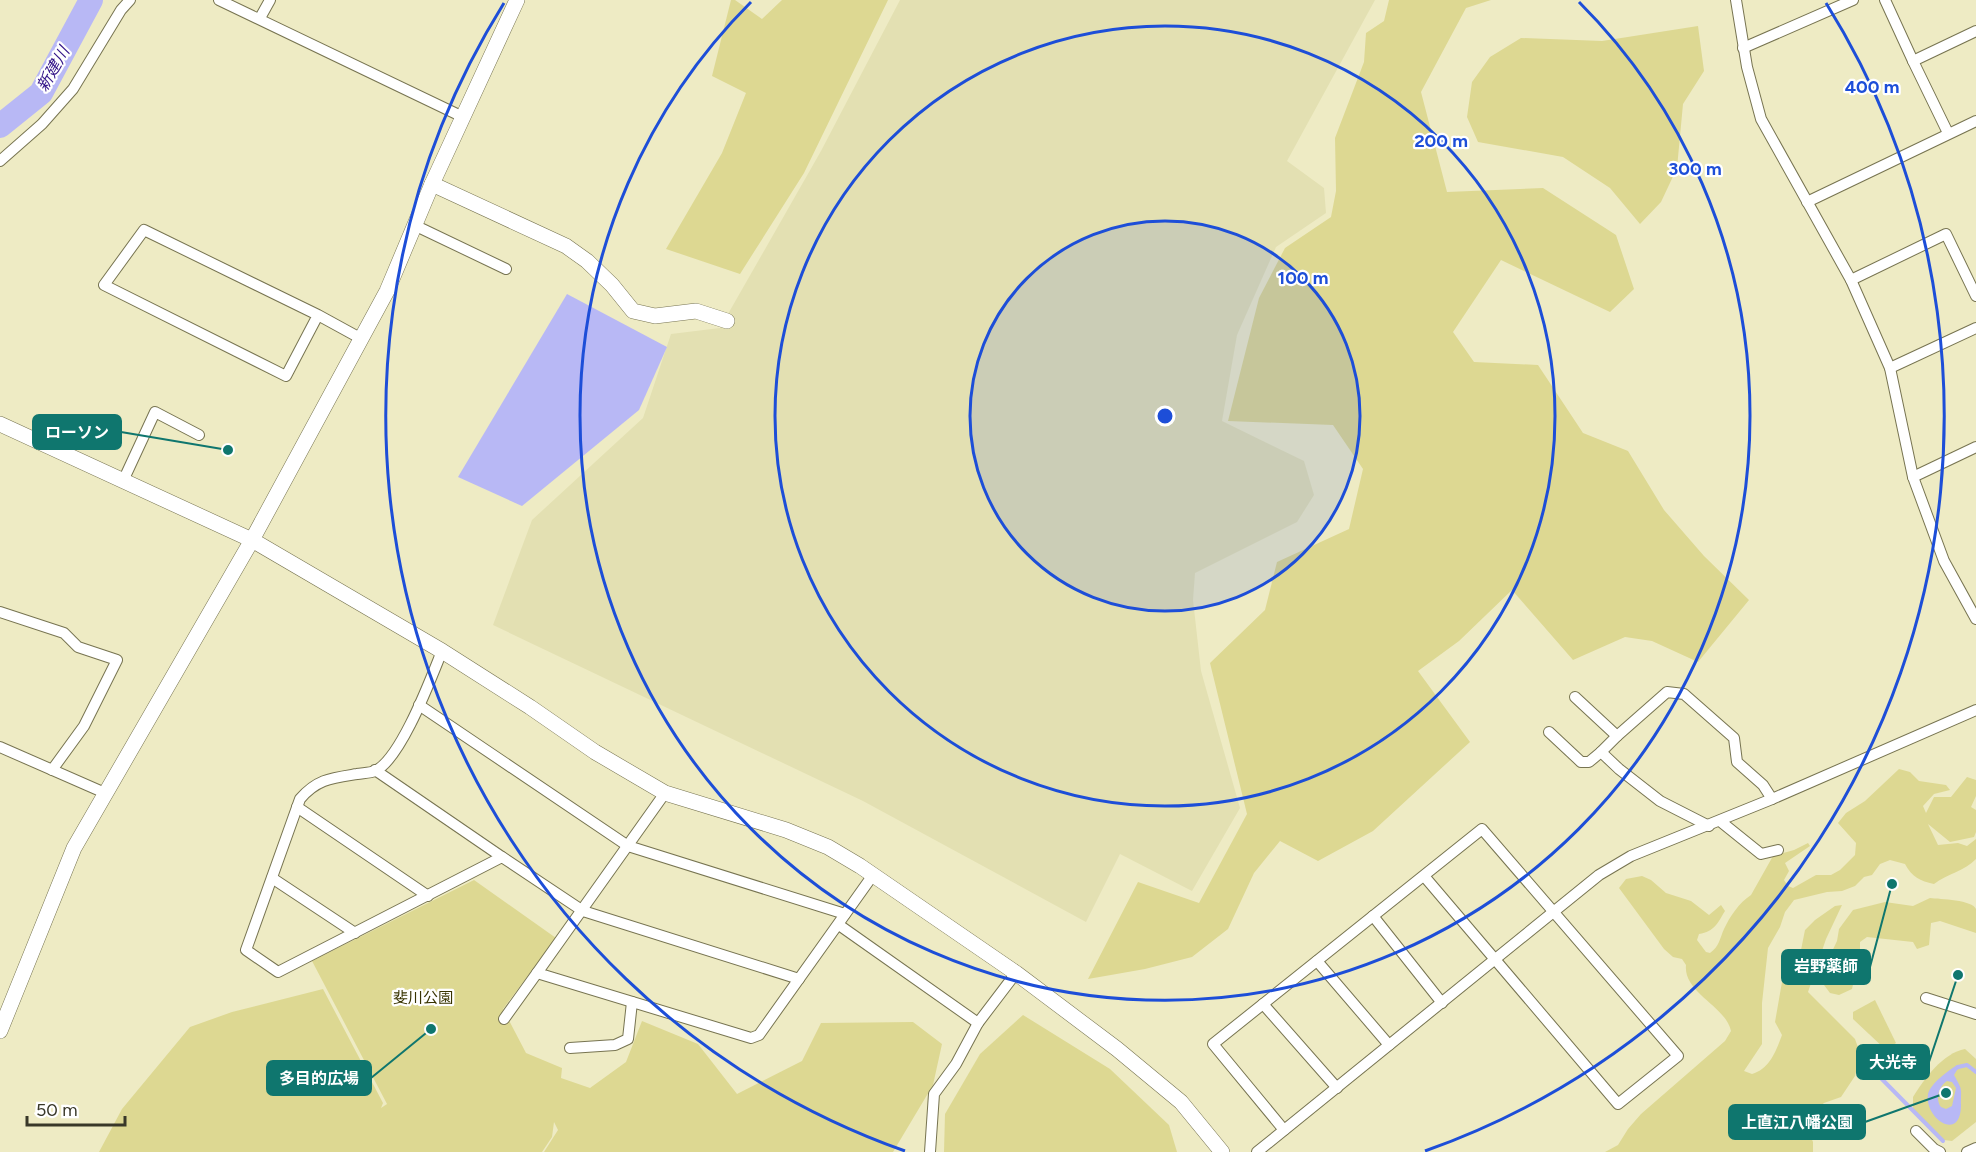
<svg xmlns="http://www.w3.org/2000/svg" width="1976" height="1152" viewBox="0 0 1976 1152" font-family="Figtree,'Noto Sans JP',sans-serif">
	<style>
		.built { fill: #e3e0b2 }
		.green { fill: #ddd892 }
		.water { fill: #b8b8f5; fill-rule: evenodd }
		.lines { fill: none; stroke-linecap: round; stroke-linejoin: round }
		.stream { stroke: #b8b8f5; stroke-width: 4 }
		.river { stroke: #b8b8f5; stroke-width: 24 }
		.street-casing { stroke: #777451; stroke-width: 12 }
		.secondary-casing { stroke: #777451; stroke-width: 16 }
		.street { stroke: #fff; stroke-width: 10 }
		.secondary { stroke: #fff; stroke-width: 15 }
		.ring { fill: none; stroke: #1d4ed8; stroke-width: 3 }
		.labels { text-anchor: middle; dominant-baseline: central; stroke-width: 4.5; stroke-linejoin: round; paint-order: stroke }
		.park-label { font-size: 15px; fill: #383300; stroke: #fff }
		.water-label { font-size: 16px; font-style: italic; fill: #331488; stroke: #fff }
		.centre { fill: #1d4ed8; stroke: #fff; stroke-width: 3 }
		.ring-label { font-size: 18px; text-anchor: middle; font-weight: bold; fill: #1d4ed8; stroke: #fff; stroke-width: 4.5; stroke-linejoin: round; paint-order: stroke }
		.leader { fill: none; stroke: #0f766e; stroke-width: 2 }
		.callout-dot { fill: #0f766e; stroke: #fff; stroke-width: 2 }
		.callout { fill: #0f766e; stroke: #0f766e; stroke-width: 2 }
		.callout-label { font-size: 16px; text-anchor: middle; font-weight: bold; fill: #fff }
	</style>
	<rect width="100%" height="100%" fill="#eeebc4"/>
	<polygon class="built" points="900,0 1375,0 1287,161 1324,188 1326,213 1276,247 1237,335 1222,421 1304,461 1314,495 1297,522 1195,573 1193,600 1201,671 1240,808 1192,891 1120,854 1086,922 863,801 493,625 532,520 643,418 671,334 720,328 821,151"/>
	<g class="green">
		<polygon points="731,0 735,0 762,19 782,0 888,0 804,173 740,274 666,249 722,153 746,93 712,76"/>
		<polygon points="1389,0 1491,0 1466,8 1421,92 1447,192 1543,188 1616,235 1634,289 1610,312 1501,260 1453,332 1474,362 1538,365 1583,433 1628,451 1664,510 1704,556 1749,600 1698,662 1652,641 1625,637 1573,660 1512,590 1459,641 1418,671 1470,742 1373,831 1318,861 1280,841 1254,873 1228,929 1192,957 1145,969 1088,979 1138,882 1199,903 1247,814 1210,663 1265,610 1277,562 1349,529 1363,469 1333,425 1228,421 1259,298 1285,248 1331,217 1336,191 1335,138 1364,62 1366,33 1384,21"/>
		<polygon points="1698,26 1704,71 1683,104 1677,168 1661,202 1640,224 1610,188 1563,157 1478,142 1467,117 1472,82 1490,57 1521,38 1602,41"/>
		<path d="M1899 769 1910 772 1919 781 1946 785 1950 790 1934 794 1923 806 1926 813 1934 797H1951L1967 777 1976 780V796L1971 807 1976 810V832L1974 837 1950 842 1928 824 1938 845 1958 843 1967 846 1976 839V859C1965 871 1947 874 1934 884 1920 881 1912 877 1905 864L1890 860 1880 864 1872 875 1864 877 1855 886 1842 891 1827 892 1794 900 1785 912 1780 927 1768 948 1762 1003V1044L1744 1071 1752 1074C1770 1069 1776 1051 1782 1035L1775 1022 1782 982 1790 960 1801 950 1805 930 1815 920 1835 906 1842 905 1826 939 1808 992 1855 1039 1860 1053 1855 1076 1841 1097 1824 1103 1812 1113 1808 1130 1813 1142V1152H1605L1618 1145 1628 1129 1641 1114 1725 1041 1731 1031C1726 1006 1683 993 1686 965L1682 959 1673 957 1664 949 1619 888 1626 879 1642 876 1651 880 1666 893 1691 901 1709 915 1721 905 1725 911C1717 924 1715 931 1699 934L1697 940 1706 952 1710 953C1719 947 1720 938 1724 929 1730 916 1739 903 1751 895L1773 856 1794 850 1808 843 1810 846 1785 863 1789 871 1784 880 1788 886 1793 888 1816 875H1831L1840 870 1855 855 1856 843 1838 823 1846 813 1865 801Z"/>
		<polygon points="474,880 556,938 503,1009 526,1053 562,1068 561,1078 590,1088 626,1062 642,1021 698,1044 737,1094 802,1061 821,1023 913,1022 942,1044 933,1085 893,1152 544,1152 558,1130 554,1122 552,1137 542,1152 99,1152 122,1109 190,1027 232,1012 323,989 383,1103 381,1108 387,1104 312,961"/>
		<path d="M1930 898C1940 899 1973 900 1976 909 1976 915 1976 926 1976 933L1940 921 1931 923 1929 945 1917 949 1913 942 1867 937 1860 942V953L1852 989 1839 995 1830 993 1824 985 1827 962 1837 941 1839 929 1853 910 1885 902 1913 906Z"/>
		<polygon points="1875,1000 1896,1043 1886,1050 1853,1019 1853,1012"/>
		<polygon points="1023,1015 1110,1069 1169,1125 1177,1152 944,1152 945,1114 980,1054"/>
		<path d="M1965 1049 1976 1059V1122L1952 1141 1944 1140 1913 1109V1097C1924 1079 1943 1053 1965 1049Z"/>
	</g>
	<g class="water">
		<polygon points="567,294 667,347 639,410 522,506 458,477"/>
		<path d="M1957 1065 1962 1067 1957 1070 1954 1075C1963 1091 1961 1087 1961 1106 1960 1143 1924 1118 1928 1094 1931 1083 1948 1071 1957 1065ZM1947 1081 1952 1082 1956 1088 1952 1106 1946 1109 1941 1107C1935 1099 1939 1086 1947 1081Z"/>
	</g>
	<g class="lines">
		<g class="stream">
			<polyline points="1868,1065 1943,1141"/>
			<polyline points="1958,1067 1967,1065 1976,1072"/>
		</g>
		<polyline class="river" points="0,126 41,93 91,0"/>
		<defs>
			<g id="street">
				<polyline points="219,0 463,117"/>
				<polyline points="1736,0 1747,67 1761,119 1851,280 1890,368 1913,477 1944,561 1976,619"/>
				<polyline points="1885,0 1913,61 1948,133"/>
				<polyline points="260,18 270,0"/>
				<polyline points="1743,48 1853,0"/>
				<polyline points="1913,61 1976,31"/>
				<polyline points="0,161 42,124 73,89 121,10 130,0"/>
				<polyline points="1807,202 1976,121"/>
				<polyline points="414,225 506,269"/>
				<polyline points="1851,280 1946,234 1976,296"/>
				<polyline points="318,315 286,376 104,285 144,230 318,315 360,338"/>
				<polyline points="1890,368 1976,328"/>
				<polyline points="1913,477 1976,447"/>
				<polyline points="123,481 155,412 199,435"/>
				<polyline points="0,612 64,633 78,647 117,660 84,726 52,770"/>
				<path d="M442 651C431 678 401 759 375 771 370 773 362 773 357 774 332 778 317 779 300 799L246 950 278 972 502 857 583 911 799 979"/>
				<polyline points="1575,697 1617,736 1667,692 1684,694 1734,738 1737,762 1763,785 1772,799"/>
				<polyline points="419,705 628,846 845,914"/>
				<polyline points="1549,732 1581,762 1589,762 1601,752 1619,769 1660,801 1709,826"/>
				<polyline points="0,747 105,793"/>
				<polyline points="1601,752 1617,736"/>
				<polyline points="375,770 502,857"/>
				<polyline points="665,793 537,973 751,1038 759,1035 873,875"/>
				<polyline points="297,807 428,896"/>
				<polyline points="1720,821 1761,854 1778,850"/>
				<polyline points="272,878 355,933"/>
				<polyline points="1373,916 1442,1003"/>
				<polyline points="839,925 978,1023"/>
				<polyline points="1317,961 1389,1045"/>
				<polyline points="1926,998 1976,1014"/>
				<polyline points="1263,1004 1337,1088"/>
				<polyline points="504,1019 537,973"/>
				<polyline points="570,1048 615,1045 628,1039 632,1002"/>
				<polyline points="1284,1130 1213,1044 1482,829 1678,1056 1618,1104 1424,876"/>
				<polyline points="1916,1131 1934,1149 1940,1152"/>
				<polyline points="930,1152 934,1094 956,1064 978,1023 1016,973"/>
				<polyline points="1257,1152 1599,875 1631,856 1772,799 1976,710"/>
				<polyline points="1967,1152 1976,1148"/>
			</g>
			<g id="secondary">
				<polyline points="432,184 566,246 587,261 612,285 633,311 655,316 696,311 727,321"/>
				<polyline points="0,424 252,540 442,651 530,707 595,752 665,793 786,830 828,847 860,866 1016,973 1117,1049 1181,1102 1222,1152"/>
				<polyline points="0,1031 74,848 252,540 387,291 432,184 517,0"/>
			</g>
		</defs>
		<use href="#street" class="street-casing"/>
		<use href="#secondary" class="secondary-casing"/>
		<use href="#street" class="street"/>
		<use href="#secondary" class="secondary"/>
	</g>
	<circle cx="1165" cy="416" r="195" fill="#1d4ed8" fill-opacity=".12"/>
	<g class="ring">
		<circle cx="1165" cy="416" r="195"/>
		<circle cx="1165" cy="416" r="390"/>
		<path d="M1579 2A585 585 0 1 1 751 2"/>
		<path d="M905 1151A780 780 0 0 1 504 3M1826 3A780 780 0 0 1 1425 1151"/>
	</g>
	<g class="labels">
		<g class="park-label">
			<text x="423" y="998">斐川公園</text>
		</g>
		<g class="water-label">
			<text transform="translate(53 69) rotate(-60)">新建川</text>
		</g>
	</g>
	<circle cx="1165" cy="416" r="9" class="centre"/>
	<g class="ring-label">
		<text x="1872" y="93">400 m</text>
		<text x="1441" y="147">200 m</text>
		<text x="1695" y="175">300 m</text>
		<text x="1303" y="284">100 m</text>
	</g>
	<path class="leader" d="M228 450L121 432M1892 884L1870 967M1958 975L1929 1062M431 1029L371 1078M1946 1093L1865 1122"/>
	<g class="callout-dot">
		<circle cx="228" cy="450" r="6"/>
		<circle cx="1892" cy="884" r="6"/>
		<circle cx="1958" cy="975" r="6"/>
		<circle cx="431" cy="1029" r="6"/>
		<circle cx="1946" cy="1093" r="6"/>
	</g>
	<g class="callout">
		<rect x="33" y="415" width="88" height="34" rx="6"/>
		<rect x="1782" y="950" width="88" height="34" rx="6"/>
		<rect x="1857" y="1045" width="72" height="34" rx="6"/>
		<rect x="267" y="1061" width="104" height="34" rx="6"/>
		<rect x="1729" y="1105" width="136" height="34" rx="6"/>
	</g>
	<g class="callout-label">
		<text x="77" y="438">ローソン</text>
		<text x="1826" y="972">岩野薬師</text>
		<text x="1893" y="1068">大光寺</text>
		<text x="319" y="1084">多目的広場</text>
		<text x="1797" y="1128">上直江八幡公園</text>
	</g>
	<path d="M27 1116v9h98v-9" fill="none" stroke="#393829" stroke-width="3"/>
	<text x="36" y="1116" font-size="18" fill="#393829" stroke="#ffffff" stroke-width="4.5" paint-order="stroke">50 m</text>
</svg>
